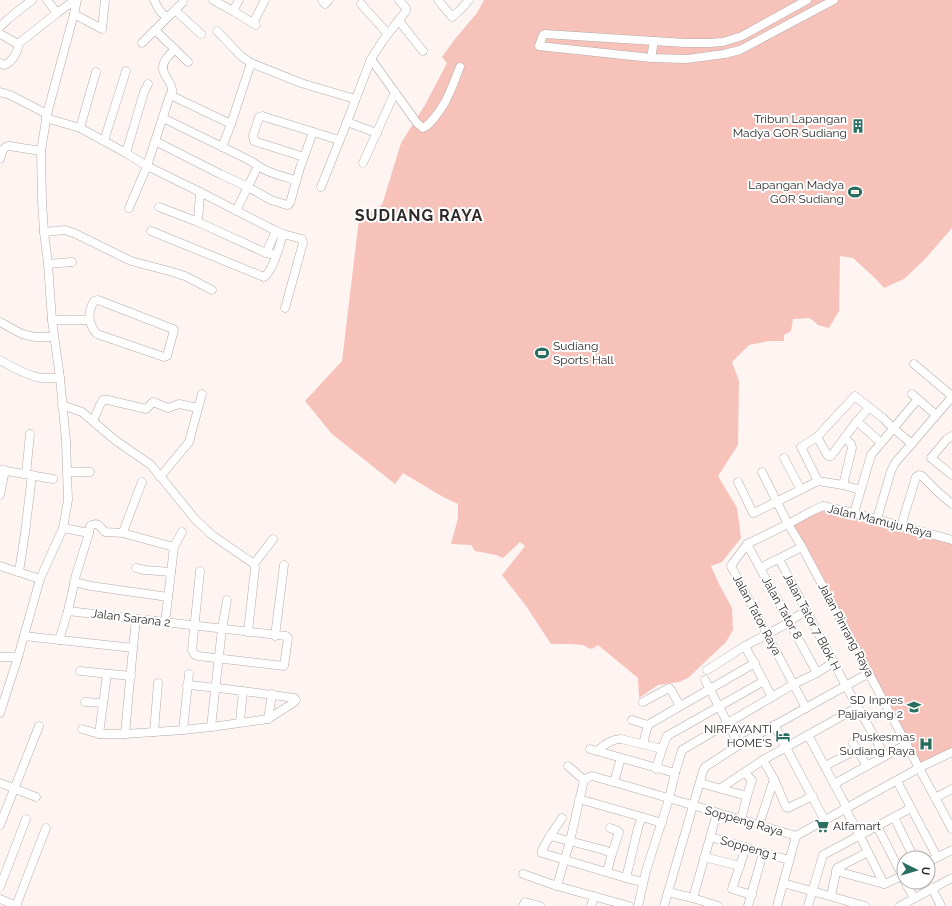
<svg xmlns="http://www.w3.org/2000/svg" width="952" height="906" viewBox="0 0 952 906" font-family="Raleway,sans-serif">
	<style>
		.green { fill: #f7c2b9 }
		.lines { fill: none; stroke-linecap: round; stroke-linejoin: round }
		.minor-casing { stroke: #b4aba9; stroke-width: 9 }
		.minor { stroke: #fff; stroke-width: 8 }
		.labels { text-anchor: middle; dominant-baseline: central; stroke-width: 4; stroke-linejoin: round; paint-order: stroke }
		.poi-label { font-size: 12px; fill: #2f2b2a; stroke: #fff; text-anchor: end }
		.street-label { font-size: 12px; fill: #2f2b2a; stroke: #fff }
		.district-label { font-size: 16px; font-weight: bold; letter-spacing: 1px; fill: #2f2b2a; stroke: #fff }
	</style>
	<rect width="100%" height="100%" fill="#fef4f2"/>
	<g class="green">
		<polygon points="484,0 952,0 952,228 925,259 904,279 884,288 876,279 853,258 840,256 839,311 829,328 818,325 810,318 793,319 791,331 784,335 784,341 769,341 749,345 732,362 739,381 738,445 718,476 737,508 741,538 722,562 711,566 719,584 732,608 733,630 726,642 688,678 679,682 658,685 639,698 638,678 598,645 592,649 588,648 583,645 570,644 551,644 526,606 502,575 525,546 520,542 503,558 496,555 475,551 471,545 451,544 458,518 458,504 443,497 403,473 395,484 332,434 305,401 342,361 359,219 382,205 401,143 425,105 447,63 442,57 455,39 477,13"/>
		<polygon points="820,507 952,540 952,752 919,768 788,524"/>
	</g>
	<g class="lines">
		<defs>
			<g id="minor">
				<polyline points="47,0 57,13"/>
				<polyline points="154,0 160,11 167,18"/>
				<polyline points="213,0 233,11 239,0"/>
				<polyline points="322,0 325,4 329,0"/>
				<polyline points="438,0 452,17 461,9 469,0"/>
				<polyline points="807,0 742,36 723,42 709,43 685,43 545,34 543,35 539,46 651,58 687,59 724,54 740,50 834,0"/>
				<polyline points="361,4 388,34"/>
				<polyline points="175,10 201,34"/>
				<polyline points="233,11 256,25"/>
				<polyline points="74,14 102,29 105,0"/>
				<polyline points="399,21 423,51"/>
				<polyline points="253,23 265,0"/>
				<polyline points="0,27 8,19 32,0"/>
				<polyline points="155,30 188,62"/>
				<polyline points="217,31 241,56 251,63"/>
				<polyline points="0,34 18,44"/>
				<polyline points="142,43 183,2"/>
				<polyline points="651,58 654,41"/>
				<path d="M371 59 417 123 423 128C430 126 445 104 448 96 453 86 456 76 460 67"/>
				<path d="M0 63 4 65C11 63 19 52 18 44L57 13 75 0"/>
				<polyline points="0,92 10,95 47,114"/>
				<path d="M172 92C174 81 156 73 166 59 169 55 172 52 175 49"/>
				<polyline points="46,118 80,128 126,153 147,166 200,192 274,230 283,234 302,239 303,243 285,308"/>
				<path d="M163 118 249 160C253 162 256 165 260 167 270 174 285 177 296 180"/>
				<polyline points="347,122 377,133"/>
				<polyline points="80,128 96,72"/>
				<polyline points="104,141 126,71"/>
				<polyline points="155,141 220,174 248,187 271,200 287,205 288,205 290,203 300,168 313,132"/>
				<polyline points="222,147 231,124"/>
				<polyline points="126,153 144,92 148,84"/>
				<polyline points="304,157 254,141 253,136 259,117 263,116 265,117 339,140"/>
				<path d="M0 159C2 153 2 147 9 146L41 151"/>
				<polyline points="363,163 395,92"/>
				<polyline points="321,187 347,122 371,59 384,39 406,11 406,8 399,0"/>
				<polyline points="159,207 198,222 266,253 276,255"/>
				<polyline points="129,208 147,166 170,95 231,124 251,63 301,83 355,99"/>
				<polyline points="236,211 258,166"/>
				<polyline points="198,222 200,192"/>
				<path d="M151 231 264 277C273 271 280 245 283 234"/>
				<polyline points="44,232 65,230 74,233 131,261 169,271 185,276 212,290"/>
				<polyline points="266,253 276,231"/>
				<polyline points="48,264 72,262"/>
				<path d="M98 300 173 329 174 330 167 356 164 357 97 334C88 324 87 313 94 301Z"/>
				<polyline points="52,320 89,320"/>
				<polyline points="0,322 22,334 35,337 54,337"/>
				<path d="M0 360C13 368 26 375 41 378 47 378 54 378 60 378"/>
				<polyline points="914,364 952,396"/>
				<polyline points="912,394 936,415"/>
				<polyline points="62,405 82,412 115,440 151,465 195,519 212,535 254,564"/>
				<polyline points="93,421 100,405 103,400 108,400 146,409 153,402 168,408 179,404 198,408"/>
				<polyline points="857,421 881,443"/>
				<polyline points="952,436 947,439 931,458 952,475"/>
				<polyline points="817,437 828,456 831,456 857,421 869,408"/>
				<polyline points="784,458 801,490"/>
				<polyline points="0,470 53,479"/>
				<polyline points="68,472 90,472"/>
				<polyline points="762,472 788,524 802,547 919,768 952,829"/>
				<polyline points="26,474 30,434"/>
				<polyline points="160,477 189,442 202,394"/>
				<polyline points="818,481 801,447 817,437 855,396 856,397 883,418 893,428 912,444"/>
				<polyline points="142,482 123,532 126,534 174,547"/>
				<polyline points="738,482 753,513 754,513 818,481 843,485 860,490"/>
				<polyline points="843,485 852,448 851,444 845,438"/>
				<polyline points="0,495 5,470"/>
				<polyline points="854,513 871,455 918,399"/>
				<polyline points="877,519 891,471 895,463 952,397"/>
				<polyline points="901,526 916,477 919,475 922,476 938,492 952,504"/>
				<path d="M89 533 90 526C98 521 100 527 105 532L124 533"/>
				<polyline points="747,544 817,673"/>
				<polyline points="779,559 846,686 885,756 834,784"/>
				<polyline points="0,566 40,579"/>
				<polyline points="136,568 145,570 171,572"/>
				<polyline points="760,568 802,547"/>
				<polyline points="19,572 25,533 32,475"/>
				<polyline points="74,582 91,586 168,597"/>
				<polyline points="68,611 286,636 288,638 284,666 198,656 195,655 192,650 200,571"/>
				<polyline points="789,621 806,611"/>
				<polyline points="165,623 174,547 182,532"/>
				<polyline points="248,632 255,568 254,564 273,539"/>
				<polyline points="24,636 133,648"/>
				<polyline points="275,636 284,565"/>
				<polyline points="59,640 68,611 76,575 89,533 63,528"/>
				<polyline points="745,646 772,697"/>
				<polyline points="0,657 18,657 40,579 63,528 68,500 66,441 60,378 52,320 48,264 44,232 42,201 41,151 47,114 74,14 77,0"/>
				<polyline points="707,670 745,646 790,622"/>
				<polyline points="80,671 131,676"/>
				<polyline points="705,680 739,745"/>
				<polyline points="85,702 103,703"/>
				<polyline points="643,702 669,688 671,690 680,706"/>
				<polyline points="858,707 808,735 841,797 844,802 845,808 860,836 884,884"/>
				<polyline points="806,708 731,566 733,563 747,544 788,524 814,510 823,506 854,513 952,540"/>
				<polyline points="0,713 18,657"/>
				<polyline points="268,719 272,694"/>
				<polyline points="632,720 648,725"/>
				<polyline points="240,722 243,691"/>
				<polyline points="774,725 824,819"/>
				<polyline points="211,727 222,629 227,600"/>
				<path d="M82 729 99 734H125L183 730 211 727 268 719 293 703 296 700 294 698C259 693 223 688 187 685"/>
				<polyline points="183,730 189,674"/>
				<polyline points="154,732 158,683"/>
				<polyline points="99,734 107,674"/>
				<polyline points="125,734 133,648 136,619"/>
				<polyline points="853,743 867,766"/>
				<polyline points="643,744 648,725 651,723 755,663"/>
				<polyline points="590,749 675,773"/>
				<path d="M597 751C605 745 611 739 621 739L662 749"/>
				<polyline points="885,756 907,744"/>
				<polyline points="568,766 584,780"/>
				<polyline points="825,766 858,749"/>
				<polyline points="656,769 662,749 667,736 764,681"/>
				<polyline points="745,773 752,780 747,796"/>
				<polyline points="774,779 786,807 788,808 813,796"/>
				<polyline points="897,781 937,857"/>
				<polyline points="614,782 621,758"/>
				<polyline points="0,783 36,797"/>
				<polyline points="700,783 747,796 741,820"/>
				<polyline points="721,788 763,760"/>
				<polyline points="935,798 952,789"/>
				<polyline points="579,799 642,817 638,828 626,878 643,882"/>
				<polyline points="717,813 693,898 718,906"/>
				<polyline points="642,817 662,823"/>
				<polyline points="894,817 914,858"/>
				<polyline points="562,818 550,836 604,850 611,853 611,857 607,872"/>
				<polyline points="0,825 39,726"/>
				<polyline points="759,825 774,779 763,760 808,735"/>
				<polyline points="877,826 904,879"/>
				<polyline points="610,828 618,831 619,832 612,854"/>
				<polyline points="550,836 542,850 542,853 626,878"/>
				<polyline points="710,837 789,860"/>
				<polyline points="746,847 732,889 752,895"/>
				<polyline points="704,857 740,866"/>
				<polyline points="928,862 952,850"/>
				<polyline points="836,871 884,884 887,883 904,875"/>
				<polyline points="523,874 557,886 629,906"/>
				<polyline points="905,882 914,898"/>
				<polyline points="783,883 865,906"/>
				<path d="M557 886 570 841 584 780 589 777 592 776C660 795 728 816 796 836"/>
				<polyline points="0,887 26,819"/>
				<polyline points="932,888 941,906"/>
				<polyline points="668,892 693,898"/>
				<polyline points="831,896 837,868 868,852"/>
				<polyline points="0,899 17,906"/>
				<polyline points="16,906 46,828"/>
				<polyline points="523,906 525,902 540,906"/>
				<polyline points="591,906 594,896"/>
				<polyline points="638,906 646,871 669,799 675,773 682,750 772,697 794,684 817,673 834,662"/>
				<polyline points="664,906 703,771 705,767 739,745 869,673"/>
				<polyline points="748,906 763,853"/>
				<polyline points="777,906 796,836 919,768 952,752"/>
				<polyline points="808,906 823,855 911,808"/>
				<polyline points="900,906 952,878"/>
			</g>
		</defs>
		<use href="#minor" class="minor-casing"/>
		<use href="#minor" class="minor"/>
	</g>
	<defs>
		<symbol id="building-bare" viewBox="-9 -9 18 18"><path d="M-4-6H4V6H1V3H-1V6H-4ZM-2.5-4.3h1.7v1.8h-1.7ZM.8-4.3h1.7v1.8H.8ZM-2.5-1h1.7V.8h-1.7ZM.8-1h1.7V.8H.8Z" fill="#2a6e61" stroke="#fff" stroke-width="2.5" paint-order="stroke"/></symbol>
		<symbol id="stadium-bare" viewBox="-9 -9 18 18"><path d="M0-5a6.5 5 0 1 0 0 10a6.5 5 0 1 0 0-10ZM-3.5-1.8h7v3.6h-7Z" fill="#2a6e61" stroke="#fff" stroke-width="2.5" paint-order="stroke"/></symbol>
		<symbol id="school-bare" viewBox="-9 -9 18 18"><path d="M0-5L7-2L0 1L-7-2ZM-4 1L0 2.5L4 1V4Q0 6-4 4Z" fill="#2a6e61" stroke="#fff" stroke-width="2.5" paint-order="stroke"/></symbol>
		<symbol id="hotel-bare" viewBox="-9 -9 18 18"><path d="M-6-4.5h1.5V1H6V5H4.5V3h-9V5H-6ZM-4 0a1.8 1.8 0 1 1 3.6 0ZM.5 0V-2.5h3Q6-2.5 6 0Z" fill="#2a6e61" stroke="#fff" stroke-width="2.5" paint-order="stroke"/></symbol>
		<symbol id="hospital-bare" viewBox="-9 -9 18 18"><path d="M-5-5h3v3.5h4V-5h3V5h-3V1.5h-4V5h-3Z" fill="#2a6e61" stroke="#fff" stroke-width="2.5" paint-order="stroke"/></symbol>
		<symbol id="supermarket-bare" viewBox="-9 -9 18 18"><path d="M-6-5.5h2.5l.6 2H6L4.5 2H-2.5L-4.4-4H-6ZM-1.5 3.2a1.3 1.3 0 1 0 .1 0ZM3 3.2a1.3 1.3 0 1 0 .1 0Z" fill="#2a6e61" stroke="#fff" stroke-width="2.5" paint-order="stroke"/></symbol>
	</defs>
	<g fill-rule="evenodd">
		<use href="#building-bare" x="848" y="116" width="20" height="20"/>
		<use href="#stadium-bare" x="845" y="182" width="20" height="20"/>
		<use href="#stadium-bare" x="532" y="343" width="20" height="20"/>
		<use href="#school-bare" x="904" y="697" width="20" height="20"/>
		<use href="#hotel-bare" x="773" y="726" width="20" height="20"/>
		<use href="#hospital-bare" x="916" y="734" width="20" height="20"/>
		<use href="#supermarket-bare" x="812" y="816" width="20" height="20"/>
	</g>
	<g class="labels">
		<g class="poi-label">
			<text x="847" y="119">Tribun Lapangan<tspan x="847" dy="14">Madya GOR Sudiang</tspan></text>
			<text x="844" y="185">Lapangan Madya<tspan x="844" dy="14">GOR Sudiang</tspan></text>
			<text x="553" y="346" text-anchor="start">Sudiang<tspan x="553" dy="14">Sports Hall</tspan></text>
			<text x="903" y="700">SD Inpres<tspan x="903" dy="14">Pajjaiyang 2</tspan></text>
			<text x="772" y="729">NIRFAYANTI<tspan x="772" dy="14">HOME'S</tspan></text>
			<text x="915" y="737">Puskesmas<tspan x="915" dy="14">Sudiang Raya</tspan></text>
			<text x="833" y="826" text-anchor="start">Alfamart</text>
		</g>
		<g class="street-label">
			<text transform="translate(880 521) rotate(14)">Jalan Mamuju Raya</text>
			<text transform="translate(782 608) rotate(61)">Jalan Tator 8</text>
			<text transform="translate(757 615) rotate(62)">Jalan Tator Raya</text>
			<text transform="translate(131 618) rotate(7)">Jalan Sarana 2</text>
			<text transform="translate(812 622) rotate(62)">Jalan Tator 7 Blok H</text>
			<text transform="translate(846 630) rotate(62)">Jalan Pinrang Raya</text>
			<text transform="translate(744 821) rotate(16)">Soppeng Raya</text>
			<text transform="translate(749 848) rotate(16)">Soppeng 1</text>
		</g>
		<g class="district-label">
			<text x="419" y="215">SUDIANG RAYA</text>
		</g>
	</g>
	<g transform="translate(916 870) rotate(95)"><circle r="19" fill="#ffffff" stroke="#acaaaa"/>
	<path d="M0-3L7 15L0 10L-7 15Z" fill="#2a6e61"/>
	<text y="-6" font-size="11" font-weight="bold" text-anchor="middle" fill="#2f2b2a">U</text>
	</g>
</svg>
